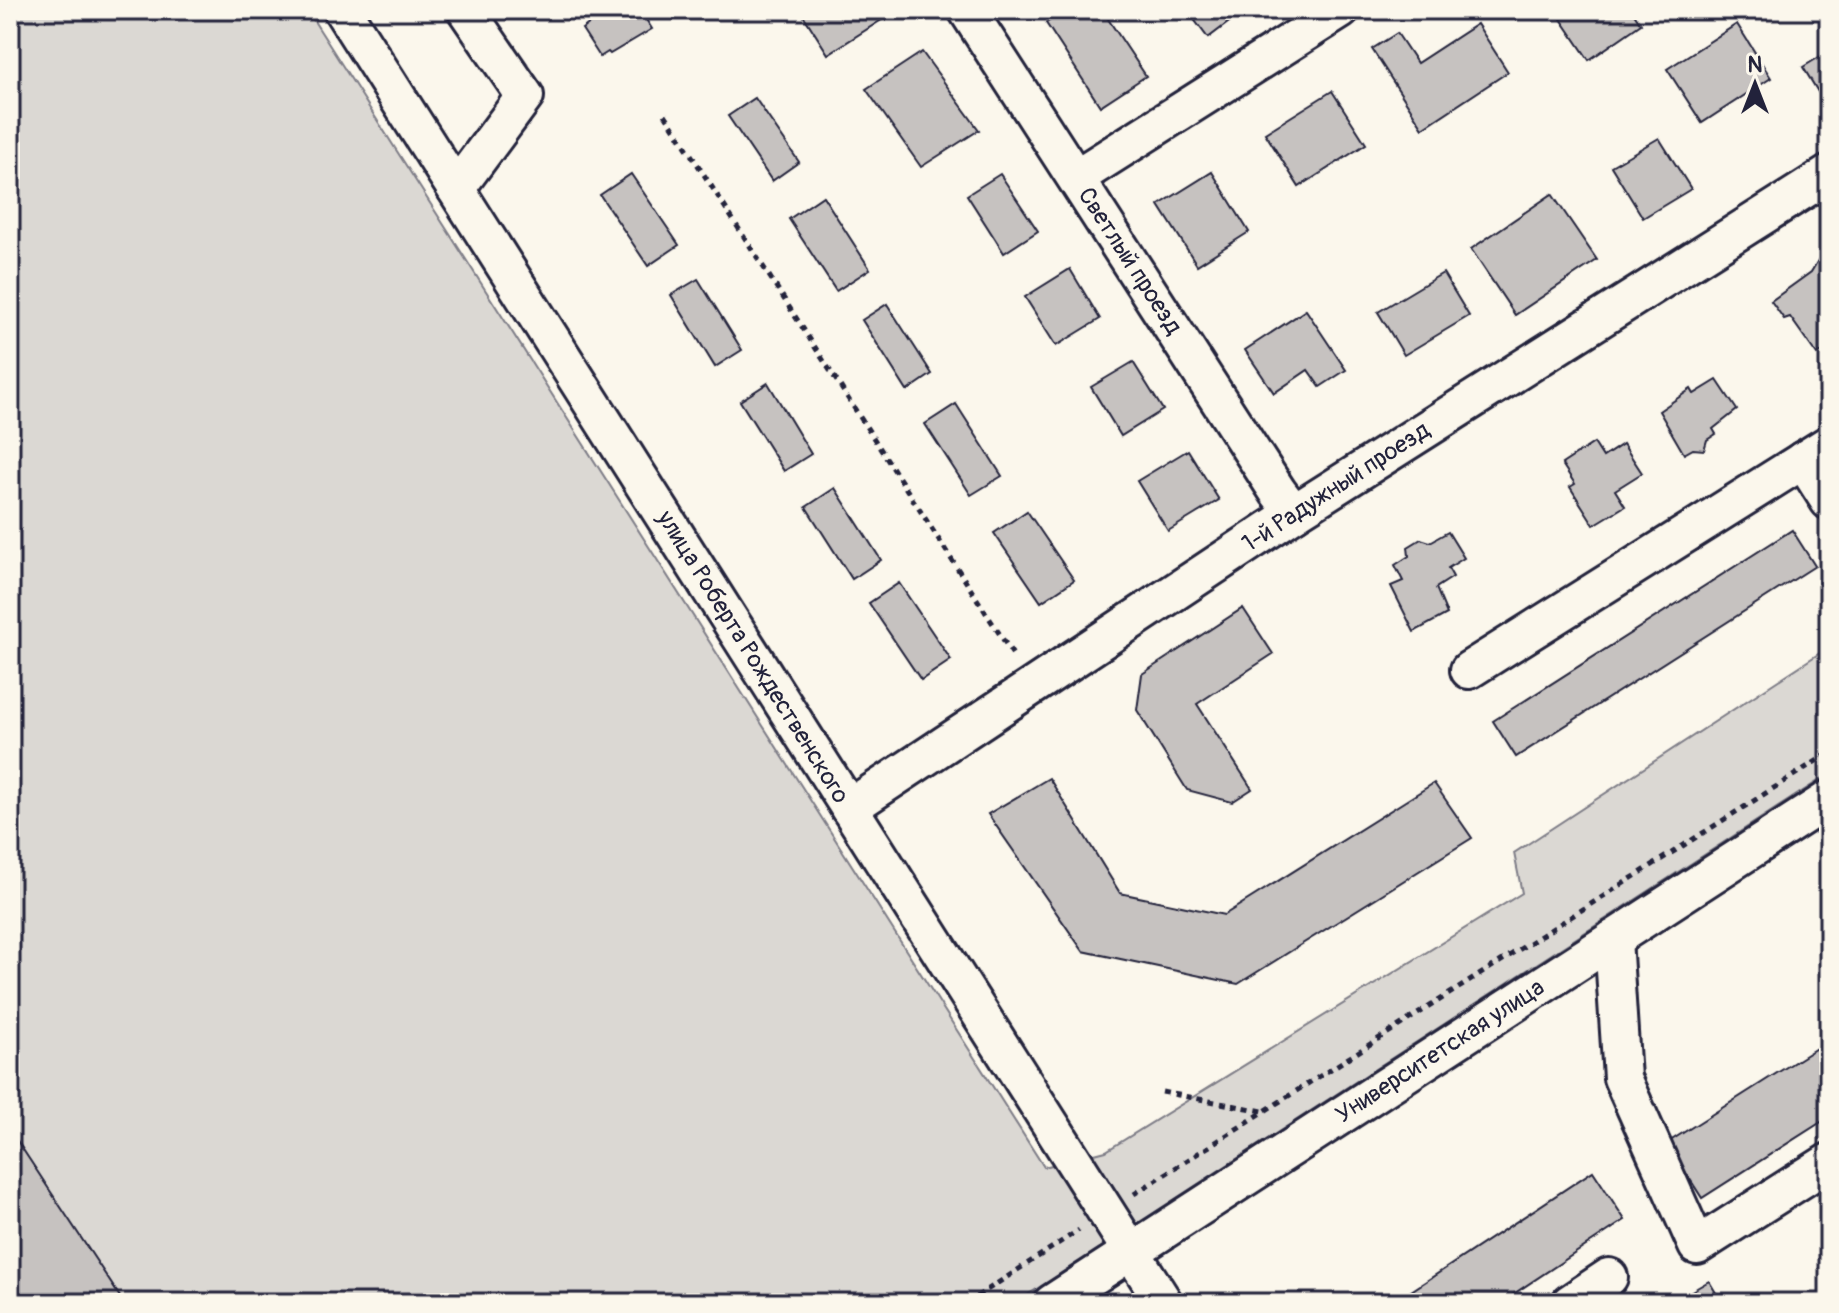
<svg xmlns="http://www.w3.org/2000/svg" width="1839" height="1313" viewBox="0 0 1839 1313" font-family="Pangolin,sans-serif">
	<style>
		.green { fill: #dbd8d3; stroke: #7e7d87; stroke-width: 2 }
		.building { fill: #c6c2c0; stroke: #22223b; stroke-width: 2 }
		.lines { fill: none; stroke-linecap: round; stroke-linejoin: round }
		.minor-casing { stroke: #22223b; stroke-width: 42 }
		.path { stroke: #22223b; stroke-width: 5; stroke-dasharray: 6 6; stroke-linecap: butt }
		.minor { stroke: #fbf7ec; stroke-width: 36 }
		.labels { text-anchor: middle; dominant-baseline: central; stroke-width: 6; stroke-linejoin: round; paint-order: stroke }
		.street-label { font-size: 24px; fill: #22223b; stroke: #fbf7ec }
	</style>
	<rect width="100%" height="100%" fill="#fbf7ec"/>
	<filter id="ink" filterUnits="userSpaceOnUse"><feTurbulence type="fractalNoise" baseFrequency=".0125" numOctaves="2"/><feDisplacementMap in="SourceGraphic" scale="16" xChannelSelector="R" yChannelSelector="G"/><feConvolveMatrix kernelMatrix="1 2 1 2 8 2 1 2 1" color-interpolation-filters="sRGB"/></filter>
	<g filter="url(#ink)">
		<polygon class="green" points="10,10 307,10 1044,1167 1106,1151 1522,893 1514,853 1829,647 1829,774 1015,1303 10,1303"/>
		<g class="building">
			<polygon points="581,10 640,10 652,29 610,54 608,52 600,57 582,29 590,23"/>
			<polygon points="800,10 889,10 891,14 828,54"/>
			<polygon points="1066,10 1102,10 1146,76 1100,106 1046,23"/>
			<polygon points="1187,10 1245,10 1208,38"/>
			<polygon points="1555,10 1632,10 1641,24 1589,60"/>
			<polygon points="1477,24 1508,72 1423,128 1372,49 1397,33 1417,63"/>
			<polygon points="1737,24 1771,78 1702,123 1667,69"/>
			<polygon points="1829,51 1829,103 1826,105 1803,67"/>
			<polygon points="922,52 979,130 921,167 866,89"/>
			<polygon points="1332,91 1366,144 1299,187 1265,133"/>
			<polygon points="755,98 799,162 772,181 728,116"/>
			<polygon points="1659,138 1691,189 1643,218 1611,166"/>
			<polygon points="1212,172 1249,232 1197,265 1159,205"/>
			<polygon points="631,174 679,245 648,266 600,195"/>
			<polygon points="1000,174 1038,231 1004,253 967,195"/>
			<polygon points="1552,194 1597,260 1515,315 1471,249"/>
			<polygon points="823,196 870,269 836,291 789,219"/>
			<polygon points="1820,257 1829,258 1829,348 1817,355 1790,317 1784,319 1771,301 1811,272"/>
			<polygon points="1070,269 1100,319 1056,346 1025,297"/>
			<polygon points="1443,273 1469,316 1404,355 1378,312"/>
			<polygon points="698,279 742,350 715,367 671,295"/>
			<polygon points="887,304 932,374 907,391 862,320"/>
			<polygon points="1306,310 1346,370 1320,387 1308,370 1274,393 1245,350"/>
			<polygon points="1133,362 1163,410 1121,436 1091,387"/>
			<polygon points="1717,380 1737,410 1713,429 1716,434 1707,440 1704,450 1693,449 1684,454 1659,411 1691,389 1694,394"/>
			<polygon points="768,383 811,454 784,471 740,401"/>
			<polygon points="956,404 1002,476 971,495 925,424"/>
			<polygon points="1594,443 1603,457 1623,444 1642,473 1615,490 1625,506 1594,525 1570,487 1575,484 1562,464"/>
			<polygon points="1188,450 1219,500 1168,531 1137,481"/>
			<polygon points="835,488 881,560 852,579 806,507"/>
			<polygon points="1027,511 1074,580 1041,602 994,533"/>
			<polygon points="1792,530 1815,566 1516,757 1493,721"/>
			<polygon points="1448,532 1464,558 1448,568 1453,577 1436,588 1447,614 1414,632 1391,586 1403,581 1395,565 1409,556 1408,547 1421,539 1430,542"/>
			<polygon points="899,583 951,660 921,680 869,603"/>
			<polygon points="1243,608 1273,654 1197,704 1252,789 1232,802 1187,790 1137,710 1142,674"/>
			<polygon points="1049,778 1120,893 1224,915 1434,783 1472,838 1238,984 1083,951 988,814"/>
			<polygon points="1829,1040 1829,1117 1702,1198 1667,1143"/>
			<polygon points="10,1130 124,1303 10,1303"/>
			<polygon points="1593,1171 1625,1220 1500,1303 1393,1303"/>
			<polygon points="1709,1281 1722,1303 1687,1303 1683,1296"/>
		</g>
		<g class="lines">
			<defs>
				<g id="minor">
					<polyline points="342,10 1164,1303"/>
					<polyline points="967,10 1278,492 1294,513"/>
					<polyline points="1077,177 1341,10"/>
					<polyline points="456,189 525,96 466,10"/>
					<polyline points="1803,460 1829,501"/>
					<polyline points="1469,670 1829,444"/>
					<polyline points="849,808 1294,513 1829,174"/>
					<polyline points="1613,939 1622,1078 1697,1246 1829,1162"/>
					<polyline points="1052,1303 1829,799"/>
					<polyline points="1570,1303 1609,1277"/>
				</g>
			</defs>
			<use href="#minor" class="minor-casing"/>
			<g class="path">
				<polyline points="665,114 1015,658"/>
				<polyline points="1162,1092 1263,1111"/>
				<polyline points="1134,1194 1829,753"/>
				<polyline points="967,1303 1079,1230"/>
			</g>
			<use href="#minor" class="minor"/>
		</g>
	</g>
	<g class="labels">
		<g class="street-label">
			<text transform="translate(1130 261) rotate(57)">Светлый проезд</text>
			<text transform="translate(1336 487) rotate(-33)">1-й Радужный проезд</text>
			<text transform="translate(753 657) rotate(58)">улица Роберта Рождественского</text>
			<text transform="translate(1440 1051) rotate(-33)">Университетская улица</text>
		</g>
	</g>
	<rect width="1839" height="1313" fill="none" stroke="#fbf7ec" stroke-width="40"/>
	<rect x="20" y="20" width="1799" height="1273" fill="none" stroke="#22223b" stroke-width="3" filter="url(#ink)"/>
	<g transform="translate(1755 84)" stroke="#fbf7ec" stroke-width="6" paint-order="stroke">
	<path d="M0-6L14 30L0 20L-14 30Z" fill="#22223b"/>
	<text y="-12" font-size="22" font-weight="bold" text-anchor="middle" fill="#22223b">N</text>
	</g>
</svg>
